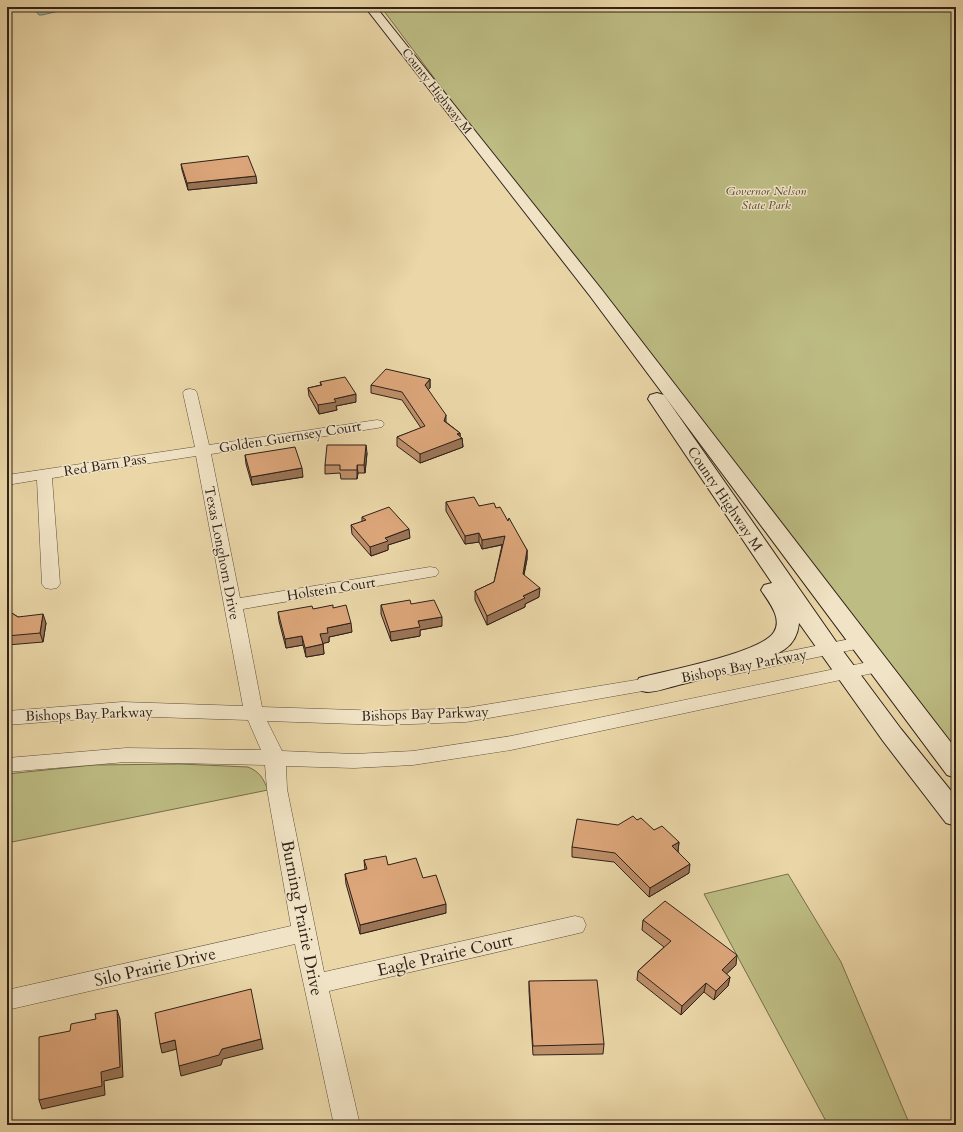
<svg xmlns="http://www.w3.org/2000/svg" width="963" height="1132" viewBox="0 0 963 1132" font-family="Cardo,serif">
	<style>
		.green { fill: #bdbc83; stroke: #766e4e }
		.water { fill: #98b8ad; stroke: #6e7c72 }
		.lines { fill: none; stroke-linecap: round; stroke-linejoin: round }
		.street-casing { stroke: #5d4e3d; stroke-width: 1 }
		.secondary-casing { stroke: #2e211a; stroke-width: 2 }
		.street { fill: #f1e4c6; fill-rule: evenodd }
		.secondary { fill: #f1e4c6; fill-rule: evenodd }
		.wall { fill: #bd8f69; stroke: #2e211a }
		.shaded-wall { fill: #9a7455; stroke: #2e211a }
		.building { fill: #dca67a; stroke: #2e211a }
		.labels { text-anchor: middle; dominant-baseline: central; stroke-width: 3; stroke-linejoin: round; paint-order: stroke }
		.far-street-label { font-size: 12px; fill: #2e211a; stroke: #f1e4c6 }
		.far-park-label { font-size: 12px; font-style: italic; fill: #524834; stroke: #f1e4c6 }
		.street-label { font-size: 14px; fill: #2e211a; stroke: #f1e4c6 }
		.near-street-label { font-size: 17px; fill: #2e211a; stroke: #f1e4c6 }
	</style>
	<rect width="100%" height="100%" fill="#ead6a7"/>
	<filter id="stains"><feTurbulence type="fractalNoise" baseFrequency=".005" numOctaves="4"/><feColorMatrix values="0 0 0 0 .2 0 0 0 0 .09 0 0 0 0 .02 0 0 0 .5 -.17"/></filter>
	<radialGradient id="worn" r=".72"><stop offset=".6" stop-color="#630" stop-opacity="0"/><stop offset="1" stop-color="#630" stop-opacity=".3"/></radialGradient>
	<g class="green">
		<polygon points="381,7 956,7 956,759 521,194"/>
		<path d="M180 764 248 767C260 772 263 778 268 790L7 843V774L93 765Z"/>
		<polygon points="788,874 841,962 910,1125 828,1125 704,894"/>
	</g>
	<polygon class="water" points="39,7 76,7 42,15 39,15 35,10"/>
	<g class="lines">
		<defs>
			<g id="street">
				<polygon points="190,389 195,390 197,393 209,445 377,420 382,421 384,424 382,427 377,428 211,454 240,598 430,567 436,568 439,572 436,576 430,577 243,609 262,707 385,711 466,708 660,676 667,677 669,682 667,687 660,688 466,722 385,725 267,721 282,751 354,754 413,751 511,736 878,660 885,662 887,666 885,670 878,672 511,750 413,765 354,768 286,766 287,789 324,972 575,916 583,918 586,925 583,932 575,934 329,991 360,1125 334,1125 295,944 7,1010 7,990 291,926 267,789 265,765 126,762 7,772 7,758 126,748 261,750 248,720 122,716 7,725 7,711 122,702 243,706 196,456 52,478 60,584 57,588 51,589 45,588 42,584 37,480 7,485 7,475 195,447 183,393 185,390"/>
				<polygon points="860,637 866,639 869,643 866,647 731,675 724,673 722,669 724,665 731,663"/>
			</g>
			<g id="secondary">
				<polygon points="365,7 376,7 602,290 956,749 956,778 947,775 590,296"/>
				<path d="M657 393 664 395 837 643 901 729 956 797V826L946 823 883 741 799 623C798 633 794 643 785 649 758 668 707 677 675 686 667 688 656 692 648 692 646 692 642 691 639 690L636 684 639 678C665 671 762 653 774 632 783 618 768 601 761 590L764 585 772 583 648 399 650 395Z"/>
			</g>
		</defs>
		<use href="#street" class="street-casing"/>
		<use href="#secondary" class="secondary-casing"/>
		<use href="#street" class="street"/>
		<use href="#secondary" class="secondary"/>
	</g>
	<g class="wall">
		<polygon points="181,164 257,183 188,190 182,170"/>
		<polygon points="430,379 430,388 428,390 446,422 460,433 460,437 462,438 463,447 420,463 397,446 397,437 421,428 402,400 371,393 371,385"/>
		<polygon points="320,382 356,402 336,406 337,410 319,414 309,396 308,388 321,385"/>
		<polygon points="367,453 365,473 358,473 357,479 341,479 340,473 325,474 325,465"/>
		<polygon points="245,455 303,477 252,485 246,464"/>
		<polygon points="446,502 479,506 496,508 508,521 527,550 527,559 524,575 539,597 525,604 525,607 487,625 475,600 475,591 494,582 502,545 482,549 479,542 465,544 446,511"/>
		<polygon points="362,517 410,538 388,545 388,550 371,556 352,534 351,525 362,522"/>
		<polygon points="411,604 442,626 420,630 420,636 391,641 381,614 381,605"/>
		<polygon points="333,608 352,632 329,637 329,642 323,643 324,654 306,657 303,645 286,648 279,621 278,612"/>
		<polygon points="7,610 18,617 46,623 43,642 7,645"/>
		<polygon points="637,820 654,830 679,842 678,851 689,873 649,897 614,862 572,857 572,847"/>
		<polygon points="364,860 388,865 423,878 446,913 360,934 346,884 345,874 365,870"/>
		<polygon points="643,920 736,965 726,974 730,977 728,986 714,1000 704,992 681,1015 637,980 638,971 664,947 642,930"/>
		<polygon points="529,981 604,1044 603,1054 533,1055 529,991"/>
	</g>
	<g class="shaded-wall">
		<polygon points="256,176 257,183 188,190 187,183"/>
		<polygon points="430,379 430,388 425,393 425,385"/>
		<polygon points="356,394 356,402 336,406 337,410 319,414 318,405 334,399"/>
		<polygon points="446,415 446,423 444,421"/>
		<polygon points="460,433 460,439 462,438 463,447 420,463 420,454"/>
		<polygon points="366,445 367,453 365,473 364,465"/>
		<polygon points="357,465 358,473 357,479"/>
		<polygon points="302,468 303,477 252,485 251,477"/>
		<polygon points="409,529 410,538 388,545 388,550 371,556 370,547 385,538"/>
		<polygon points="479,533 479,542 465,544 465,536"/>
		<polygon points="505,536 505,544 482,549 482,540"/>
		<polygon points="527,550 527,559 522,583 523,574"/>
		<polygon points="540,588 539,597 525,604 525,607 487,625 487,616 523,596"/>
		<polygon points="43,614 46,623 43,642 40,633"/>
		<polygon points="442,617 442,626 420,630 420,636 391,641 390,632 418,621"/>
		<polygon points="351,623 352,632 329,637 329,642 321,644 320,634 327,628"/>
		<polygon points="302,636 303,645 286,648 285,639"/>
		<polygon points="323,644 324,654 306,657 305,648"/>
		<polygon points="679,842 678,851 671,855 672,846"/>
		<polygon points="690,864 689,873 649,897 650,888"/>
		<polygon points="446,904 446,913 360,934 360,925"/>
		<polygon points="737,955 736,965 720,980 722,970"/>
		<polygon points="730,977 728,986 714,1000 716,991"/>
		<polygon points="706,983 704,992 681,1015 682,1006"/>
		<polygon points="117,1010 120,1019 123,1077 104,1081 105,1095 42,1109 39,1100"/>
		<polygon points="261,1039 263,1049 223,1059 221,1065 181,1076 179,1066 222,1049"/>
		<polygon points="175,1040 177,1049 162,1053 160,1044"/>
	</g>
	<g class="building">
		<polygon points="248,156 256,176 187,183 181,164"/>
		<polygon points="386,369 430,379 425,385 446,415 444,421 460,433 457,434 462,438 420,454 397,437 425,426 402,392 371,385"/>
		<polygon points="345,377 356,394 334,399 336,402 318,405 308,388 322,385 320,382"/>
		<polygon points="327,445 366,445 364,465 357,465 357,470 340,470 340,465 325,465"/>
		<polygon points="295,447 302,468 251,477 245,455"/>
		<polygon points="474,497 479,506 494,503 496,508 500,507 508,521 509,518 527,550 523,574 540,588 523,596 525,598 487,616 475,591 494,582 505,536 482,540 479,533 465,536 446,502"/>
		<polygon points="389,507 409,529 385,538 388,541 370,547 351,525 366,520 362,517"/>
		<polygon points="410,600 411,604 434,600 442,617 418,621 420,627 390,632 381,605"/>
		<polygon points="333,605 333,608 346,605 351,623 327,628 328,633 320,634 323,644 305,648 302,636 285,639 278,612 312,606 313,609"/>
		<polygon points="7,610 18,617 43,614 40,633 7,636"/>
		<polygon points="633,816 637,820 641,818 654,830 662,826 679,842 672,846 690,864 650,888 615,853 572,847 577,819 618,825"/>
		<polygon points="386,856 388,865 416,858 423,878 436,875 446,904 360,925 345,874 367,869 364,860"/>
		<polygon points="665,901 737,955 722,970 730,977 716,991 706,983 682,1006 638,971 671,941 643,920"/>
		<polygon points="597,980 604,1044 533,1046 529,981"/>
		<polygon points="251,989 261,1039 222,1049 219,1055 179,1066 175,1040 160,1044 155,1013"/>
		<polygon points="117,1010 120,1067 101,1072 102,1086 39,1100 39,1037 70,1031 71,1024 96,1019 95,1014"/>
	</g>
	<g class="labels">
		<g class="far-street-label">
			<text transform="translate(437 91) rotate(52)">County Highway M</text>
		</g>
		<g class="far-park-label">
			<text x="766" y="191">Governor Nelson<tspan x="766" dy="14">State Park</tspan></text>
		</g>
		<g class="street-label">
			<text transform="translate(290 437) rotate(-9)">Golden Guernsey Court</text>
			<text transform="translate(105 465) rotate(-9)">Red Barn Pass</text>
			<text transform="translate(725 499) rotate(56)">County Highway M</text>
			<text transform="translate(222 553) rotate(79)">Texas Longhorn Drive</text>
			<text transform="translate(331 589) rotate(-9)">Holstein Court</text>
			<text transform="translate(744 666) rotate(-11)">Bishops Bay Parkway</text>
			<text transform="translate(89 714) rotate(-2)">Bishops Bay Parkway</text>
			<text transform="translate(425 714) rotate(-2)">Bishops Bay Parkway</text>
		</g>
		<g class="near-street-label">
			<text transform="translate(302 918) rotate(79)">Burning Prairie Drive</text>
			<text transform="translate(445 955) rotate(-13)">Eagle Prairie Court</text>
			<text transform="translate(155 967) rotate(-13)">Silo Prairie Drive</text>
		</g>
	</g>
	<rect width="963" height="1132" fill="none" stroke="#ead6a7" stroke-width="24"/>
	<rect x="8" y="8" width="947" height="1116" fill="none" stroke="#2e211a" stroke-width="2"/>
	<rect x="12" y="12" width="939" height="1108" fill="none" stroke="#2e211a"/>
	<rect width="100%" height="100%" filter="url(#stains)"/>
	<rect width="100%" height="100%" fill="url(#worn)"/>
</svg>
